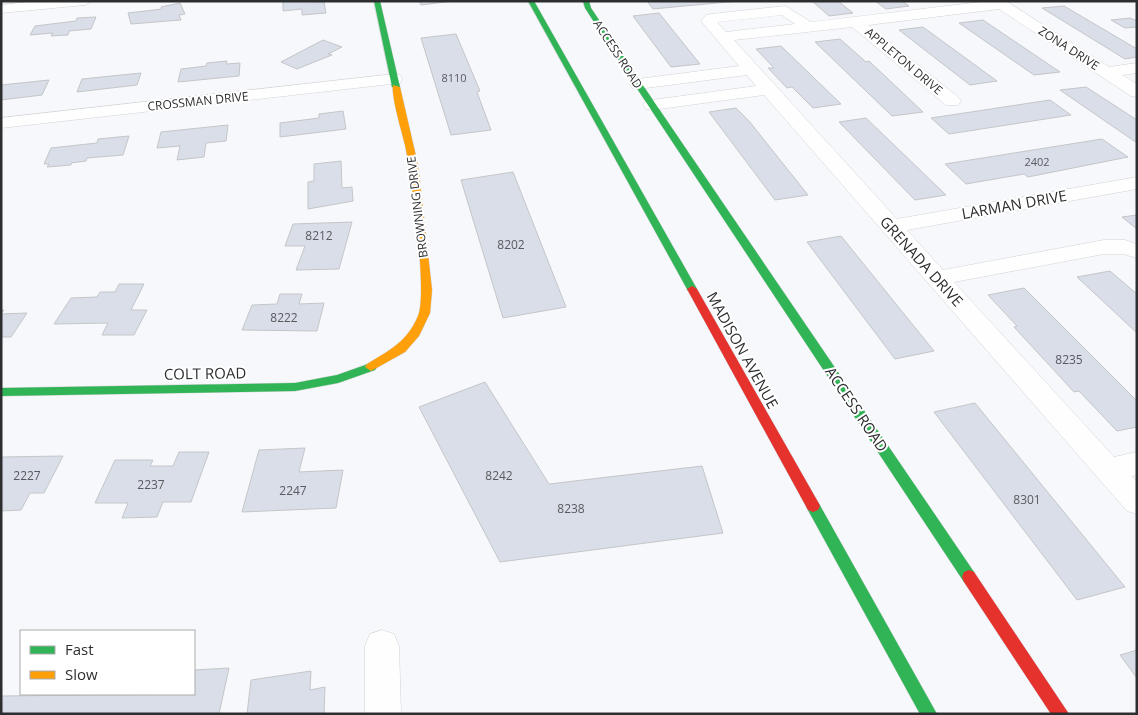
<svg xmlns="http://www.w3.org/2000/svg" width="1138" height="715" viewBox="0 0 1138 715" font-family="'Open Sans',sans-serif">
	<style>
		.building { fill: #d9dee8; stroke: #c4c6c8 }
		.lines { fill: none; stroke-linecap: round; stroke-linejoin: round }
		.street-casing { stroke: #d1d3d5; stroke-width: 1 }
		.fast-casing { stroke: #d1d3d5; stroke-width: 1 }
		.slow-casing { stroke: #d1d3d5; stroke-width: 1 }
		.jam-casing { stroke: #d1d3d5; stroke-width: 1 }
		.street { fill: #fefefe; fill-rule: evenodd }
		.fast { fill: #30b455; fill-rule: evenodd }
		.slow { fill: #ff9f0a; fill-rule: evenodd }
		.jam { fill: #e5322d; fill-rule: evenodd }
		.labels { text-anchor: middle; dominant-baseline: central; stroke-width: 4; stroke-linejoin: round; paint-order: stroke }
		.far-number-label { font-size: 11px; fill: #585a5e }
		.far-street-label { font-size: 12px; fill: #2d2e30; stroke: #fff }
		.number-label { font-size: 12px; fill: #585a5e }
		.street-label { font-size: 15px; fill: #2d2e30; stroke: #fff }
	</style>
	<rect width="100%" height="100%" fill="#f6f8fb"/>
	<g class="building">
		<polygon points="283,1 324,2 326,13 302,15 302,9 283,11"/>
		<polygon points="419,1 453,1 421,5"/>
		<polygon points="647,1 738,1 653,9"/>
		<polygon points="812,1 838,1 853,13 829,16"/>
		<polygon points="875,1 902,1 909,6 886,9"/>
		<polygon points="180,3 185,14 179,15 181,20 131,24 128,13 162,9 161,7"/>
		<polygon points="1064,6 1137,49 1137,57 1125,59 1042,8"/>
		<polygon points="659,13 700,64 671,67 633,16"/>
		<polygon points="96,17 91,29 69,31 68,35 51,36 53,33 30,35 35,26 76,21 77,18"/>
		<polygon points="1130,18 1137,21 1137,27 1125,28 1111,20"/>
		<polygon points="983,20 1060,72 1034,75 959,23"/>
		<polygon points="923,27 997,81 970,85 899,30"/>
		<polygon points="456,34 480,91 477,92 491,130 451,135 421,38"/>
		<polygon points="840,39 866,62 869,61 923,112 892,116 815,42"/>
		<polygon points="323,40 342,47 328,54 332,55 297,69 281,62"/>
		<polygon points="781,46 841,104 813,108 792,87 787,88 768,68 774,68 756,49"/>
		<polygon points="227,61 226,64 240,63 239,76 178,82 181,69 206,66 207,63"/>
		<polygon points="141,73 137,85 77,92 82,79"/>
		<polygon points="49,80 42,95 1,100 1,85"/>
		<polygon points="1086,87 1137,120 1137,143 1060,90"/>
		<polygon points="1050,100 1071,115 949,134 931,118"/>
		<polygon points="736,108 749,121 808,195 775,200 709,112"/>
		<polygon points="343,111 346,129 280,137 280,123 319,118 319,114"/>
		<polygon points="866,118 946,195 915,200 839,122"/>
		<polygon points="228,125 226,141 206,143 204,157 177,160 180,146 157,148 161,132"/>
		<polygon points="129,136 123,155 87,158 86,161 71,163 71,165 47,167 49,164 44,164 51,148 97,143 98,139"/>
		<polygon points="1102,139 1128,157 1028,177 1024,174 966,184 945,164"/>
		<polygon points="341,161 342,188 352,187 353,201 308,209 308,182 314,181 314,164"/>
		<polygon points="513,172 566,307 503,318 461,180"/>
		<polygon points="1137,215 1137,229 1122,217"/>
		<polygon points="352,222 339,269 296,270 305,246 285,246 293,224"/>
		<polygon points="841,236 934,351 895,359 807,242"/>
		<polygon points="1110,271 1137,294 1137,333 1077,277"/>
		<polygon points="119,284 144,284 131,310 147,310 134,335 102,335 108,323 54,324 71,298 97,297 100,292 115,292"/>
		<polygon points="1024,288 1137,401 1137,427 1117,431 1079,391 1074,392 1014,327 1017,326 988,295"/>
		<polygon points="280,294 302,294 299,304 324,303 317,331 242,330 252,305 277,304"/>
		<polygon points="1,310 4,310 1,314 27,313 11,337 1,337"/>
		<polygon points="485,382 549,484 702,466 723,533 500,562 419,407"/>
		<polygon points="975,403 1125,587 1077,600 934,412"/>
		<polygon points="305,448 299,472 343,470 336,508 242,512 259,450"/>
		<polygon points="179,452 209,452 191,502 163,502 157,517 122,518 128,503 95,503 115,460 153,460 150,466 173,466"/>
		<polygon points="63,456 44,493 30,493 21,510 1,511 1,457"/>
		<polygon points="1137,650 1137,678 1120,655"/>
		<polygon points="229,668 219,714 1,714 1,696 194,694 194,670"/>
		<polygon points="311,671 310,690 325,687 324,714 247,714 251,680"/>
	</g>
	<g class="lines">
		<defs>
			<g id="street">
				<polygon points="37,1 92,1 85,5 1,13 1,5"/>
				<path d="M989 1H1006L1109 67 1137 63V73L1122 75 1137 84V97L1131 96 999 9 868 25 958 97 961 101 958 105H946L852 27 734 40 897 219 1137 177V189L907 230 943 270 1104 240H1125L1137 244V258L1123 254H1104L954 282 1114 457 1137 452V475L1132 476 1137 482V514L1127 511 764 95 652 110 646 109 643 105 646 101 652 100 756 86 747 75 638 89 632 88 630 84 632 80 638 79 739 66 701 21 706 15 711 14 785 6 811 22ZM782 15 795 24 726 32 717 22Z"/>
				<polygon points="394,74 400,75 402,79 400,83 1,128 1,118"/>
				<polygon points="382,630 394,634 399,646 401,714 365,714 365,646 370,634"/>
			</g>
			<g id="fast">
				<polygon points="374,1 380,1 400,87 399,89 392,87"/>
				<polygon points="528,1 534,1 697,289 696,291 688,291 687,289"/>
				<polygon points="583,1 589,1 591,8 642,84 974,572 976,577 974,582 969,584 964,582 634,84 585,8"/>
				<polygon points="371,363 377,367 375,370 338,383 295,391 1,396 1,388 295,383 337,375"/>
				<polygon points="813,500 818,502 937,714 920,714 808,510 806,506 808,502"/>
			</g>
			<path id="slow" d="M393 85 400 87 418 165 432 290 430 313 419 336 405 352 371 371 365 367 367 364C390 350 407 342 418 316 428 295 411 172 405 145 402 132 391 96 393 85Z"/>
			<g id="jam">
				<polygon points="692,286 697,289 818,502 820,506 818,510 813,512 808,510 687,289"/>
				<polygon points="969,570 974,572 1069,714 1051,714 964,582 962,577 964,572"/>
			</g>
		</defs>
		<use href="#street" class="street-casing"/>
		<use href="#fast" class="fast-casing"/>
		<use href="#slow" class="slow-casing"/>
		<use href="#jam" class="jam-casing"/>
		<use href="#street" class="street"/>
		<use href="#fast" class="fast"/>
		<use href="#slow" class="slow"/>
		<use href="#jam" class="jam"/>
	</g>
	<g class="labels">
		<g class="far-number-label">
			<text x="454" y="77">8110</text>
			<text x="1037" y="161">2402</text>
		</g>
		<g class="far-street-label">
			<text transform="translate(1069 48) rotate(33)">ZONA DRIVE</text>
			<text transform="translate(618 54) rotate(57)">ACCESS ROAD</text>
			<text transform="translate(904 61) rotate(40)">APPLETON DRIVE</text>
			<text transform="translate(198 101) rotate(-6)">CROSSMAN DRIVE</text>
			<text transform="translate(417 207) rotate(-97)">BROWNING DRIVE</text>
		</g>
		<g class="number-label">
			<text x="319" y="235">8212</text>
			<text x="511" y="244">8202</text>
			<text x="284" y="317">8222</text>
			<text x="1069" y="359">8235</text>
			<text x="27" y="475">2227</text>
			<text x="499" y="475">8242</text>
			<text x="151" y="484">2237</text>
			<text x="293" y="490">2247</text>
			<text x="1027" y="499">8301</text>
			<text x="571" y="508">8238</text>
		</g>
		<g class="street-label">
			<text transform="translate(1014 204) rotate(-10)">LARMAN DRIVE</text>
			<text transform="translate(922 261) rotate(48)">GRENADA DRIVE</text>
			<text transform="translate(743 350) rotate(61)">MADISON AVENUE</text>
			<text transform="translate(205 373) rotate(-1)">COLT ROAD</text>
			<text transform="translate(857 409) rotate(56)">ACCESS ROAD</text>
		</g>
	</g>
	<rect width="1138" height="715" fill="none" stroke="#2d2e30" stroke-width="5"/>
	<rect x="20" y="630" width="175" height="65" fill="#ffffff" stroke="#ababac"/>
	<rect x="30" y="646" width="25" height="8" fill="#30b455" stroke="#ababac"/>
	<text x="65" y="655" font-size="15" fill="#2d2e30">Fast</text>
	<rect x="30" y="671" width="25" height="8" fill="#ff9f0a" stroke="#ababac"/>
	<text x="65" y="680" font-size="15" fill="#2d2e30">Slow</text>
</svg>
